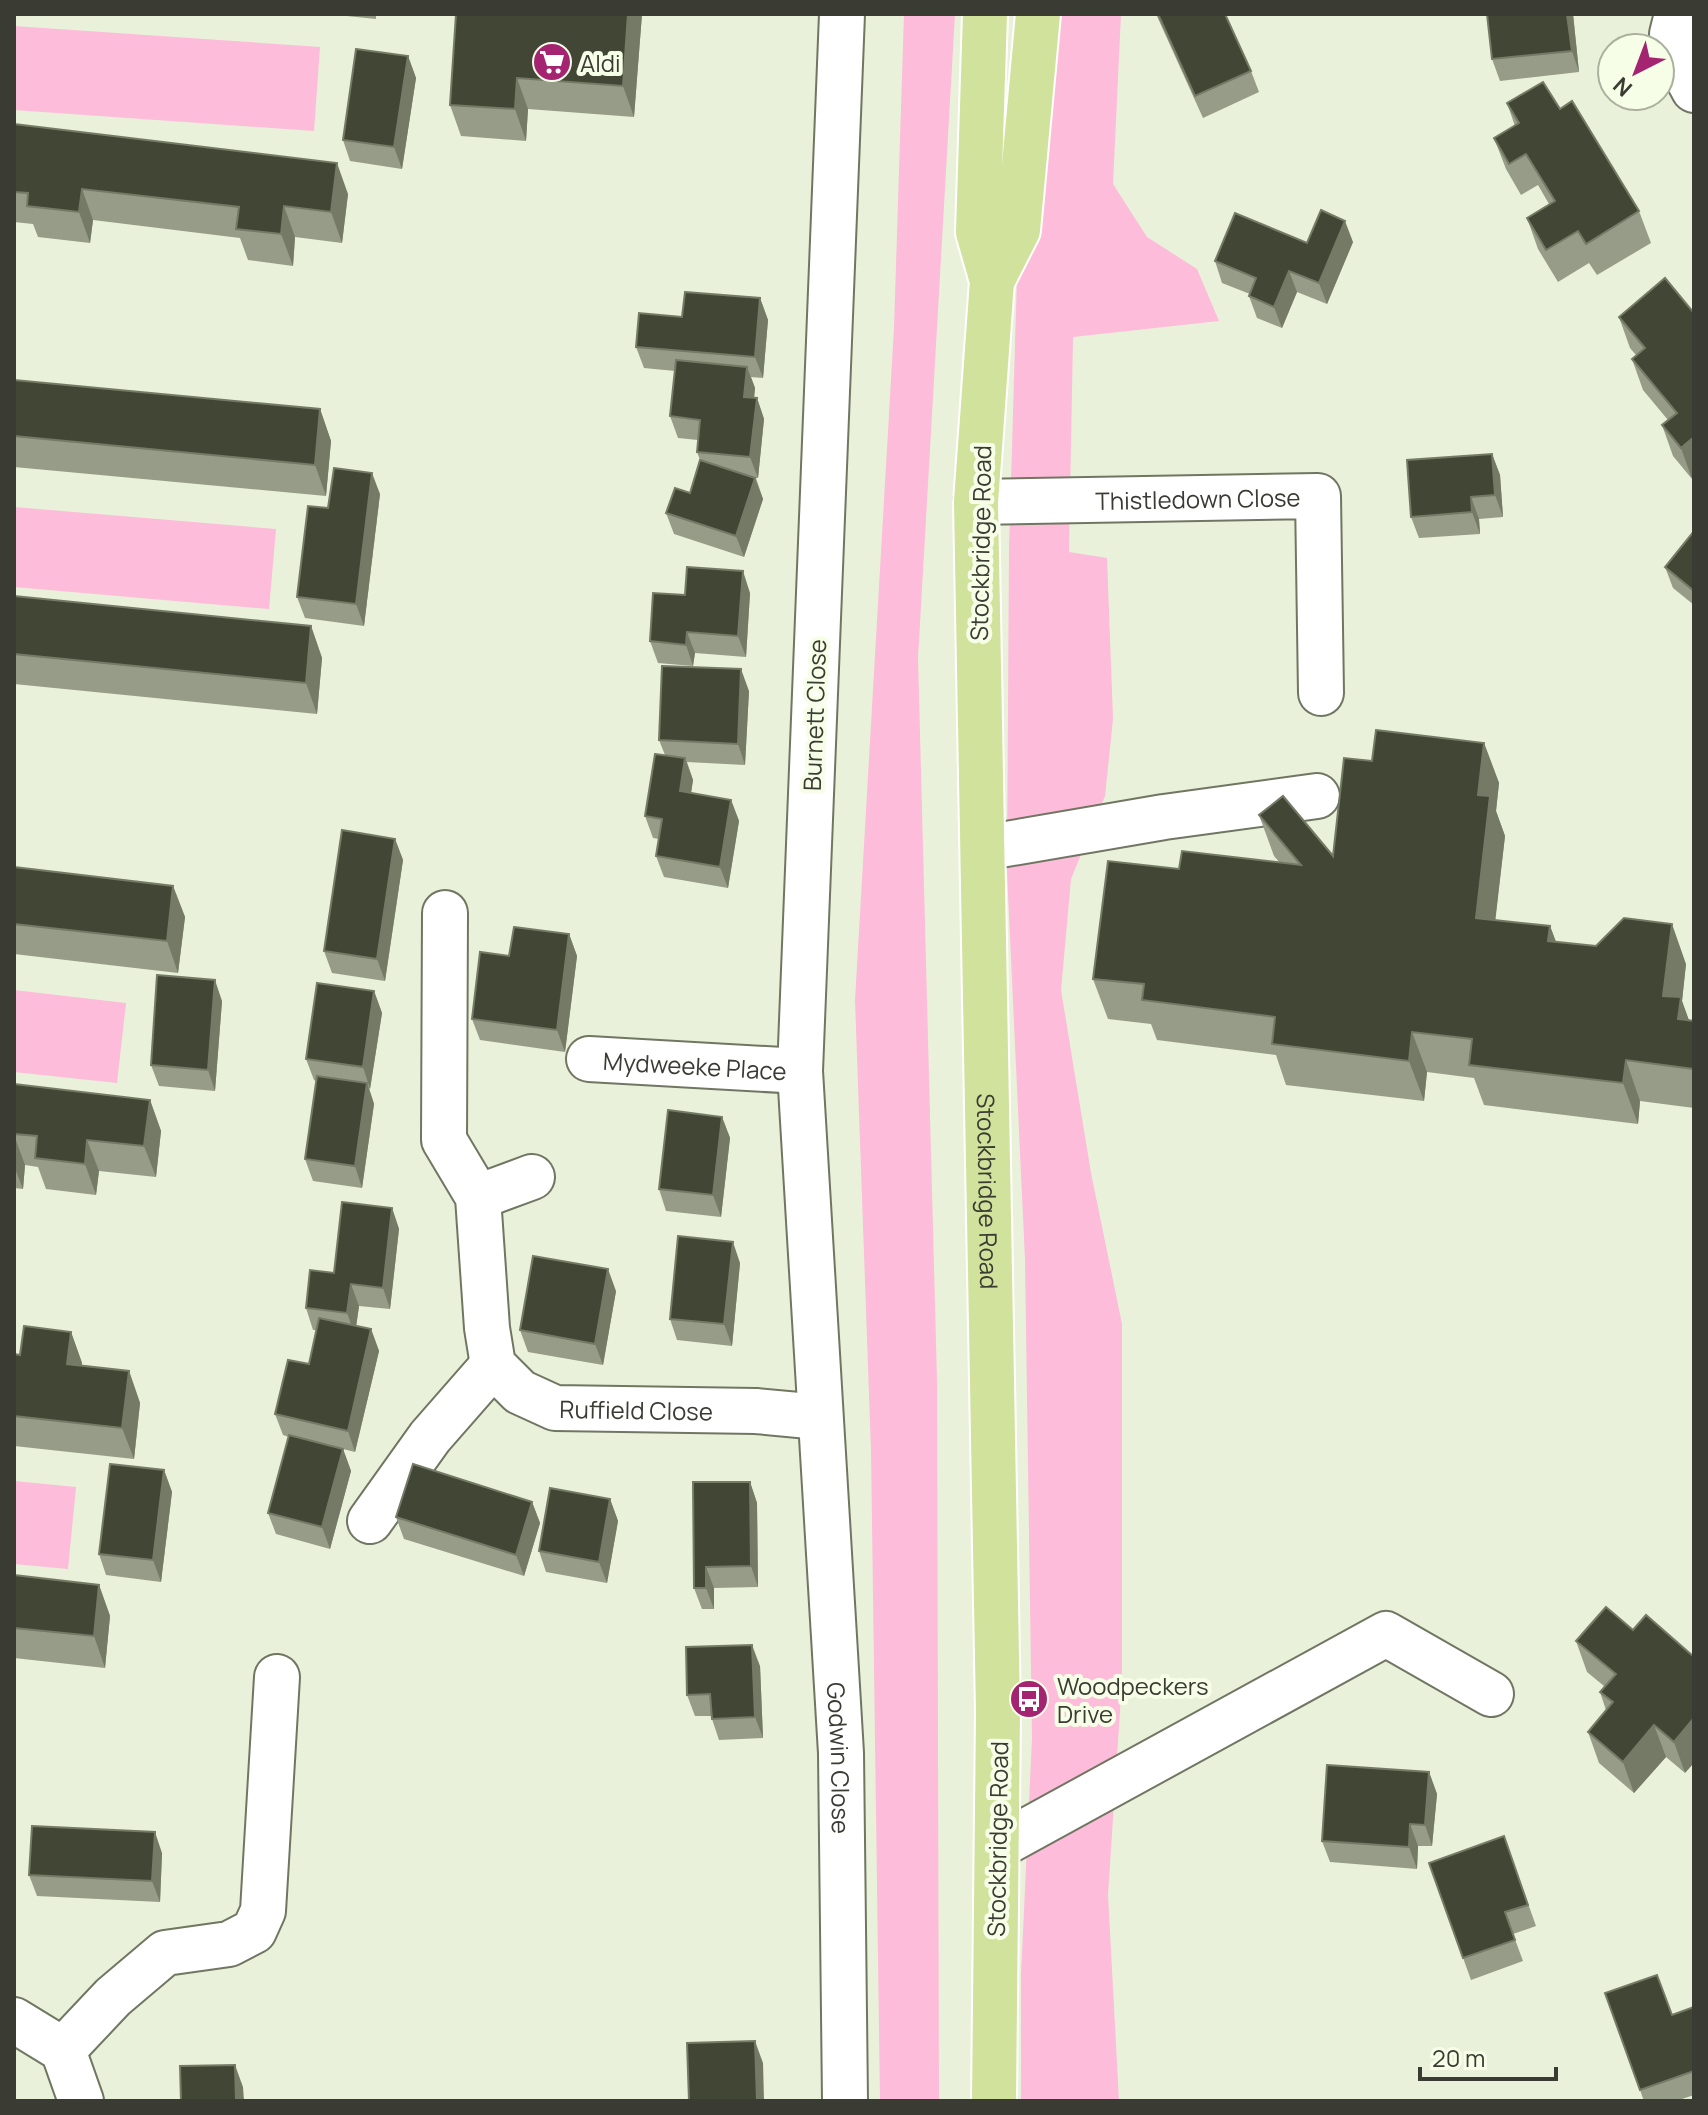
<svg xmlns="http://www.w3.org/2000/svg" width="1708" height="2115" viewBox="0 0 1708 2115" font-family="Manrope,sans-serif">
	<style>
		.green { fill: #fcbcda }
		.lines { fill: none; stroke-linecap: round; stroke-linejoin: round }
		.minor-casing { stroke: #707662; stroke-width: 48 }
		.major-casing { stroke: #fff; stroke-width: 48 }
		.minor { stroke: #fff; stroke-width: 44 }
		.major { stroke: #d1e29c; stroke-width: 44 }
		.wall { fill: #969c87 }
		.shaded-wall { fill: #747a66 }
		.building { fill: #414734; stroke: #747a66; stroke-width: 2 }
		.labels { text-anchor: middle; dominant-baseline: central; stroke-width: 8; stroke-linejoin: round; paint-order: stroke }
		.poi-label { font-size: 24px; fill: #3a3c33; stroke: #f7fee7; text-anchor: start }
		.street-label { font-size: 24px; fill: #3a3c33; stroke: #f7fee7 }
	</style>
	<rect width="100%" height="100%" fill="#eaf1da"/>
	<g class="green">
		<polygon points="904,14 955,14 918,658 937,1381 939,2101 880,2101 871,1450 855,1000 894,328"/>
		<polygon points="1056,14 1121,14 1113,184 1147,237 1197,269 1219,321 1073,337 1069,552 1107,558 1113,719 1105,796 1071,879 1061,990 1091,1173 1122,1324 1122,1680 1108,1895 1119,2101 1021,2101 1021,1975 1032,1738 1025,1260 1007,872 1009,549 1017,277"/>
		<polygon points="14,26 320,47 314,131 14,110"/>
		<polygon points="14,507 276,529 269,609 14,587"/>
		<polygon points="14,990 126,1003 117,1083 14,1072"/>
		<polygon points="14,1481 76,1487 68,1569 14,1564"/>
	</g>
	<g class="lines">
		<defs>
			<g id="minor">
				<path id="s1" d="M842 14 800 1071 841 1753 845 2101"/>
				<polyline points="1677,14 1672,34 1687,77 1694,90"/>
				<path id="s2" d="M976 502 1318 496 1321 693"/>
				<polyline points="983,848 1164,817 1317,796"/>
				<path id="s3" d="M445 913 444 1140 478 1197 487 1328 493 1365 520 1392 555 1408 756 1411 820 1417"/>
				<path id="s4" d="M589 1059 800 1071"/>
				<polyline points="478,1197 532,1177"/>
				<polyline points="370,1521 430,1437 493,1365"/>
				<polyline points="997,1847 1386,1634 1491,1694"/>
				<polyline points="14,2020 63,2050 81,2101"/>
				<polyline points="63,2050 113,1997 165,1953 229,1944 254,1931 263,1911 277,1677"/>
			</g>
			<g id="major">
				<path id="s5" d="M985 14 978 232 992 281 976 502 998 1712 994 2101"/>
				<polyline points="992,281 1018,230 1038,14"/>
			</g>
		</defs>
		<use href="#minor" class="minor-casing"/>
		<use href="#major" class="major-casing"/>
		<use href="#minor" class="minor"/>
		<use href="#major" class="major"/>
	</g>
	<g class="wall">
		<polygon points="327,14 376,14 376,19"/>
		<polygon points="456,14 642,14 634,117 528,109 526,141 461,136 450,105"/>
		<polygon points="1156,14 1225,14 1251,71 1259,92 1203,118"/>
		<polygon points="1487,14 1573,14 1579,72 1500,81 1492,59"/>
		<polygon points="408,56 416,78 402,169 350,161 343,140"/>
		<polygon points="1507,103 1560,109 1639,211 1651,243 1597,275 1589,263 1558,282 1538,249 1527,218 1549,204 1538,185 1521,195 1506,169 1494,138 1515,126"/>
		<polygon points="14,124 348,194 342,243 295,237 293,266 248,260 240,238 93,220 90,243 38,237 33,224 14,222"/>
		<polygon points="1353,242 1327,304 1297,292 1282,328 1257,318 1249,296 1250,294 1222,283 1215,261 1307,243"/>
		<polygon points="1665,278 1692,479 1673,456 1662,425 1668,420 1643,390 1632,359 1636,355 1630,348 1619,317"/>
		<polygon points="760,298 768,320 763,378 751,377 755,388 754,398 757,398 764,419 758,478 756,478 763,499 744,557 674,534 666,513 690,493 700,460 697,452 698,440 678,438 670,416 675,371 644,368 636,347 682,317"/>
		<polygon points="14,380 320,409 331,441 326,496 14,467"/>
		<polygon points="1492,454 1500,475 1503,517 1479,519 1480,534 1419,538 1411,517"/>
		<polygon points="380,494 364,626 305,618 297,597 328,508"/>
		<polygon points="1694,531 1694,605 1673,588 1665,567"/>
		<polygon points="750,593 746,657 695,653 693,666 658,663 650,641 685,595"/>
		<polygon points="14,596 311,626 322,658 317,714 14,684"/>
		<polygon points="749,691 745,765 687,762 693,780 691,793 731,800 739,821 728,888 664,877 656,856 659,839 653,838 645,816 665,755 659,740"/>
		<polygon points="1484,743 1499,783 1496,811 1505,836 1495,920 1550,926 1556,942 1686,964 1682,1001 1689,1021 1694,1021 1694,1108 1640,1101 1638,1124 1484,1105 1474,1078 1427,1072 1424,1101 1286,1085 1276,1055 1157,1040 1151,1024 1108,1019 1093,979 1179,869 1280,863 1274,856 1259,815 1333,856 1372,761"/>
		<polygon points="395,839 403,860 385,981 332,973 324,951"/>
		<polygon points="14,867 173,886 185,917 178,973 14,954"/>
		<polygon points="569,934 577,956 565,1052 480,1040 472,1019 509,956"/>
		<polygon points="374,991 382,1013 370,1089 369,1088 374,1104 362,1188 313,1181 305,1159 316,1081 314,1080 306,1059"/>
		<polygon points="222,1001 215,1091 159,1086 151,1065"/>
		<polygon points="14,1084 150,1100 161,1131 156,1177 99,1171 96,1195 46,1189 38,1167 25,1165 23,1189 14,1188"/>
		<polygon points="722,1117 730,1138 721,1217 666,1211 659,1189"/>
		<polygon points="392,1208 399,1229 390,1309 359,1306 356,1326 371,1329 379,1351 355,1452 343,1449 351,1471 330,1549 276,1534 268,1513 289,1437 283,1435 275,1414 309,1364 317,1330 313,1330 306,1308"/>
		<polygon points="740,1263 732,1346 677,1340 670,1319"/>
		<polygon points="616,1291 603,1365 528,1352 520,1330"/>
		<polygon points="71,1332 82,1363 82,1366 129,1371 140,1403 134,1459 14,1446 14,1354 20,1355"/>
		<polygon points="164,1470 172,1492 161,1582 106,1575 99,1554"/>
		<polygon points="750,1482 757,1503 758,1587 714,1588 714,1609 702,1609 694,1588"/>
		<polygon points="610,1499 618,1521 607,1583 546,1572 539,1551"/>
		<polygon points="532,1502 540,1523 524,1576 404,1539 396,1517"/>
		<polygon points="14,1575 99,1585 110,1616 105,1668 14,1658"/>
		<polygon points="1646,1615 1685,1773 1666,1757 1634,1793 1599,1763 1588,1732 1606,1710 1600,1692 1604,1686 1587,1672 1576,1641 1633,1630"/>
		<polygon points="760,1666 763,1738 719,1740 711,1716 695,1716 687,1695"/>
		<polygon points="1429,1772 1437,1794 1432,1846 1418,1846 1417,1869 1330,1862 1322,1841"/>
		<polygon points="1504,1836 1536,1926 1513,1934 1523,1961 1471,1980 1429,1863"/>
		<polygon points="162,1853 160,1902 37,1896 29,1875"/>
		<polygon points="1605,1993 1672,2015 1694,2007 1694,2095 1676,2101 1644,2101"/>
	</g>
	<g class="shaded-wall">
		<polygon points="628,14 642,14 634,117 623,86"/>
		<polygon points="1567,14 1573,14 1579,72 1572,51"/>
		<polygon points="408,56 416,78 402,169 394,147"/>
		<polygon points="517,78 528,109 526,141 515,109"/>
		<polygon points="337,163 348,194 342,243 331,212"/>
		<polygon points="82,189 93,220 90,243 79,212"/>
		<polygon points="284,206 295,237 293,266 281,234"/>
		<polygon points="1345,221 1353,242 1327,304 1319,283"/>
		<polygon points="1289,271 1297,292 1282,328 1274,307"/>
		<polygon points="760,298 768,320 763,378 755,357"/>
		<polygon points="747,367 755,388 752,418 744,397"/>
		<polygon points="757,398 764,419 758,478 750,457"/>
		<polygon points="320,409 331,441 326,496 315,465"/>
		<polygon points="1694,437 1694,478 1692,479 1681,448"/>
		<polygon points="1492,454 1500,475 1503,517 1495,495"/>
		<polygon points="372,473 380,494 364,626 356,604"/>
		<polygon points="755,478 763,499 744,557 736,536"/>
		<polygon points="1471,497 1479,519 1480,534 1472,512"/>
		<polygon points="743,571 750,593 746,657 738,636"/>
		<polygon points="311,626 322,658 317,714 306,683"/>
		<polygon points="687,632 695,653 693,666 686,645"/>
		<polygon points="741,669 749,691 745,765 738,744"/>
		<polygon points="1484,743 1499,783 1496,811 1505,836 1491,958 1476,918 1478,795"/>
		<polygon points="685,758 693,780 688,813 680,791"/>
		<polygon points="731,800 739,821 728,888 720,867"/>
		<polygon points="395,839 403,860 385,981 377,959"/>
		<polygon points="173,886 185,917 178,973 167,941"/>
		<polygon points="1672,924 1686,964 1682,1001 1694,1034 1694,1049 1663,996"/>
		<polygon points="1550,926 1565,966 1548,941"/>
		<polygon points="569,934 577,956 565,1052 557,1030"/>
		<polygon points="215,980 222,1001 215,1091 208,1070"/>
		<polygon points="374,991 382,1013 370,1089 363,1067"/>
		<polygon points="1412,1032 1427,1072 1424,1101 1409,1061"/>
		<polygon points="1626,1060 1640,1101 1638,1124 1623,1083"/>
		<polygon points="367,1083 374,1104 362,1188 355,1166"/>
		<polygon points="150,1100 161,1131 156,1177 144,1146"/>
		<polygon points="722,1117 730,1138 721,1217 713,1195"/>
		<polygon points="14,1135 25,1165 23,1189 14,1166"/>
		<polygon points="87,1140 99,1171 96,1195 85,1164"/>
		<polygon points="392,1208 399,1229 390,1309 383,1288"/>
		<polygon points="733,1242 740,1263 732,1346 724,1324"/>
		<polygon points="608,1269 616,1291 603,1365 595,1344"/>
		<polygon points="351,1284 359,1306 355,1335 347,1313"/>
		<polygon points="371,1329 379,1351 355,1452 348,1431"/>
		<polygon points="71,1332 82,1363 79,1395 67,1364"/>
		<polygon points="129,1371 140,1403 134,1459 122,1428"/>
		<polygon points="343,1449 351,1471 330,1549 322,1527"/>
		<polygon points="164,1470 172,1492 161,1582 153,1560"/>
		<polygon points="750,1482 757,1503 758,1587 751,1566"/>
		<polygon points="610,1499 618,1521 607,1583 599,1562"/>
		<polygon points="532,1502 540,1523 524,1576 516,1555"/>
		<polygon points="706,1567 714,1588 714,1609 706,1588"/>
		<polygon points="99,1585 110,1616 105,1668 94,1636"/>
		<polygon points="752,1645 760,1666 763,1738 755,1717"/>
		<polygon points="1694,1718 1694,1763 1685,1773 1674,1742"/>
		<polygon points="1654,1725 1666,1757 1634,1793 1623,1762"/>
		<polygon points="1429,1772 1437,1794 1432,1846 1425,1825"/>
		<polygon points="1410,1824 1418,1846 1417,1869 1409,1847"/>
		<polygon points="155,1832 162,1853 160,1902 152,1881"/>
		<polygon points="755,2041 763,2063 764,2101 757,2101"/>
		<polygon points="235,2065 243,2087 244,2101 236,2101"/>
	</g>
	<g class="building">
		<polygon points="456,14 628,14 623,86 517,78 515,109 450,105"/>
		<polygon points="1158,14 1225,14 1251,71 1195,96"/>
		<polygon points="1487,14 1567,14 1572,51 1492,59"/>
		<polygon points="356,49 408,56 394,147 343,140"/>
		<polygon points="1543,82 1560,109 1572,101 1639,211 1586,244 1578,231 1546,250 1527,218 1555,201 1526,154 1509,164 1494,138 1519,123 1507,103"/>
		<polygon points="14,124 337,163 331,212 284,206 281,234 236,229 239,207 82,189 79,212 27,206 28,193 14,192"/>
		<polygon points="1321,210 1345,221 1319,283 1289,271 1274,307 1249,296 1256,278 1215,261 1235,213 1307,243"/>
		<polygon points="1665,278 1694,313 1694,437 1681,448 1662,425 1677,413 1632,359 1645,348 1619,317"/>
		<polygon points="685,292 760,298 755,357 636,347 639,313 682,317"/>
		<polygon points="676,360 747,367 744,397 757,398 750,457 697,452 700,420 670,416"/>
		<polygon points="14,380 320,409 315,465 14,436"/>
		<polygon points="1492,454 1495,495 1471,497 1472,512 1411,517 1407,460"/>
		<polygon points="700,460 755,478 736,536 666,513 675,488 690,493"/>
		<polygon points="334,468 372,473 356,604 297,597 308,506 328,508"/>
		<polygon points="1694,531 1694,591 1665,567"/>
		<polygon points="687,567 743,571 738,636 687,632 686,645 650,641 653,593 685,595"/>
		<polygon points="14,596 311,626 306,683 14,654"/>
		<polygon points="662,666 741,669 738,744 659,740"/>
		<polygon points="1376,730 1484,743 1478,795 1490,796 1476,918 1550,926 1548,941 1596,946 1624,918 1672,924 1663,996 1681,997 1678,1019 1694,1021 1694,1069 1626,1060 1623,1083 1469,1065 1472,1039 1412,1032 1409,1061 1272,1044 1275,1017 1142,1000 1144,984 1093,979 1108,861 1179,869 1182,851 1301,865 1259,815 1283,796 1333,856 1344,758 1372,761"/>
		<polygon points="655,754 685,758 680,791 731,800 720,867 656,856 662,819 645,816"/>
		<polygon points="342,830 395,839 377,959 324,951"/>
		<polygon points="14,867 173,886 167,941 14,924"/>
		<polygon points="514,927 569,934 557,1030 472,1019 480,952 509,956"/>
		<polygon points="157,975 215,980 208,1070 151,1065"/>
		<polygon points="317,983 374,991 363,1067 306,1059"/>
		<polygon points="317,1076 367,1083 355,1166 305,1159"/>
		<polygon points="14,1084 150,1100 144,1146 87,1140 85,1164 35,1158 37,1136 14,1134"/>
		<polygon points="668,1110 722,1117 713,1195 659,1189"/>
		<polygon points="342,1202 392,1208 383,1288 351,1284 347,1313 306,1308 310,1270 334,1273"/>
		<polygon points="678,1236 733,1242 724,1324 670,1319"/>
		<polygon points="533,1256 608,1269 595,1344 520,1330"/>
		<polygon points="319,1318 371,1329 348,1431 275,1414 288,1360 309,1364"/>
		<polygon points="24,1326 71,1332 67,1364 129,1371 122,1428 14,1416 14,1354 20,1355"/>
		<polygon points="289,1435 343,1449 322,1527 268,1513"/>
		<polygon points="110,1464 164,1470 153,1560 99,1554"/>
		<polygon points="413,1464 532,1502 516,1555 396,1517"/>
		<polygon points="693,1482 750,1482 751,1566 706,1567 706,1588 694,1588"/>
		<polygon points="550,1488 610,1499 599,1562 539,1551"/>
		<polygon points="14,1575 99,1585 94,1636 14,1628"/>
		<polygon points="1606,1607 1633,1630 1646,1615 1694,1657 1694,1718 1674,1742 1654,1725 1623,1762 1588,1732 1613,1702 1600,1692 1616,1674 1576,1641"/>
		<polygon points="752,1645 755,1717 712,1719 710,1694 687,1695 686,1647"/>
		<polygon points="1327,1765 1429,1772 1425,1825 1410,1824 1409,1847 1322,1841"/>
		<polygon points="32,1826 155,1832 152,1881 29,1875"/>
		<polygon points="1504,1836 1528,1905 1505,1912 1515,1940 1463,1958 1429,1863"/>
		<polygon points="1657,1975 1672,2015 1694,2007 1694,2071 1640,2090 1605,1993"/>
		<polygon points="755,2041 757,2101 689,2101 687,2043"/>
		<polygon points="235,2065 236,2101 181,2101 180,2066"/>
	</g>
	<defs>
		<symbol id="supermarket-disc" viewBox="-11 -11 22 22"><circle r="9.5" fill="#a52472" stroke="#f7fee7"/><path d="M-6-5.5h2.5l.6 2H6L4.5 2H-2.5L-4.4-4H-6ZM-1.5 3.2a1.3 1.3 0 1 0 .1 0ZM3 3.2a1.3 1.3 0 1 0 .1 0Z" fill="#fff"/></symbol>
		<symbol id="bus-disc" viewBox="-11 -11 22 22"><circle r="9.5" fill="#a52472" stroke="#f7fee7"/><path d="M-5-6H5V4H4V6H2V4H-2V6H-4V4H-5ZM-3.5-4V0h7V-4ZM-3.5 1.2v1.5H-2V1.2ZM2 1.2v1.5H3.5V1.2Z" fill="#fff"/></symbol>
	</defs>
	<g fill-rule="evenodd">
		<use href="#supermarket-disc" x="530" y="40" width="44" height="44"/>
		<use href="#bus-disc" x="1007" y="1677" width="44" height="44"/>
	</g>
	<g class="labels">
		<g class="poi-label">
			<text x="580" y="62">Aldi</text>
			<text x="1057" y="1685">Woodpeckers<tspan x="1057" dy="28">Drive</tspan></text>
		</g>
		<g class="street-label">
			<text stroke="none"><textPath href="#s2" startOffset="222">Thistledown Close</textPath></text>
			<text transform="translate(980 543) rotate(-89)">Stockbridge Road</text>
			<text transform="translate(814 715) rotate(-88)">Burnett Close</text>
			<text stroke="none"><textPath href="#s4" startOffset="106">Mydweeke Place</textPath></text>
			<text stroke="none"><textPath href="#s5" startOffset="1180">Stockbridge Road</textPath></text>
			<text stroke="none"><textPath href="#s3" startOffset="620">Ruffield Close</textPath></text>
			<text stroke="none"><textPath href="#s1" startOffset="1746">Godwin Close</textPath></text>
			<text transform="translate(997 1839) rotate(-89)">Stockbridge Road</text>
		</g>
	</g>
	<rect width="1708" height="2115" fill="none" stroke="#3a3c33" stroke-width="32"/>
	<g transform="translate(1636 72) rotate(222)"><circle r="38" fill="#f7fee7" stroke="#abb09f" stroke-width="2"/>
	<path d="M0-6L14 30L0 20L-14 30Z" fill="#a52472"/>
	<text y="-12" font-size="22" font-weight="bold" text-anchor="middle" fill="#3a3c33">N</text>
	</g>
	<path d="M1420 2067v12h136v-12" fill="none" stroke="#3a3c33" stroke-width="4"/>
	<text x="1432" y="2067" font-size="24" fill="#3a3c33" stroke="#f7fee7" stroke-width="6" paint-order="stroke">20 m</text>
</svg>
